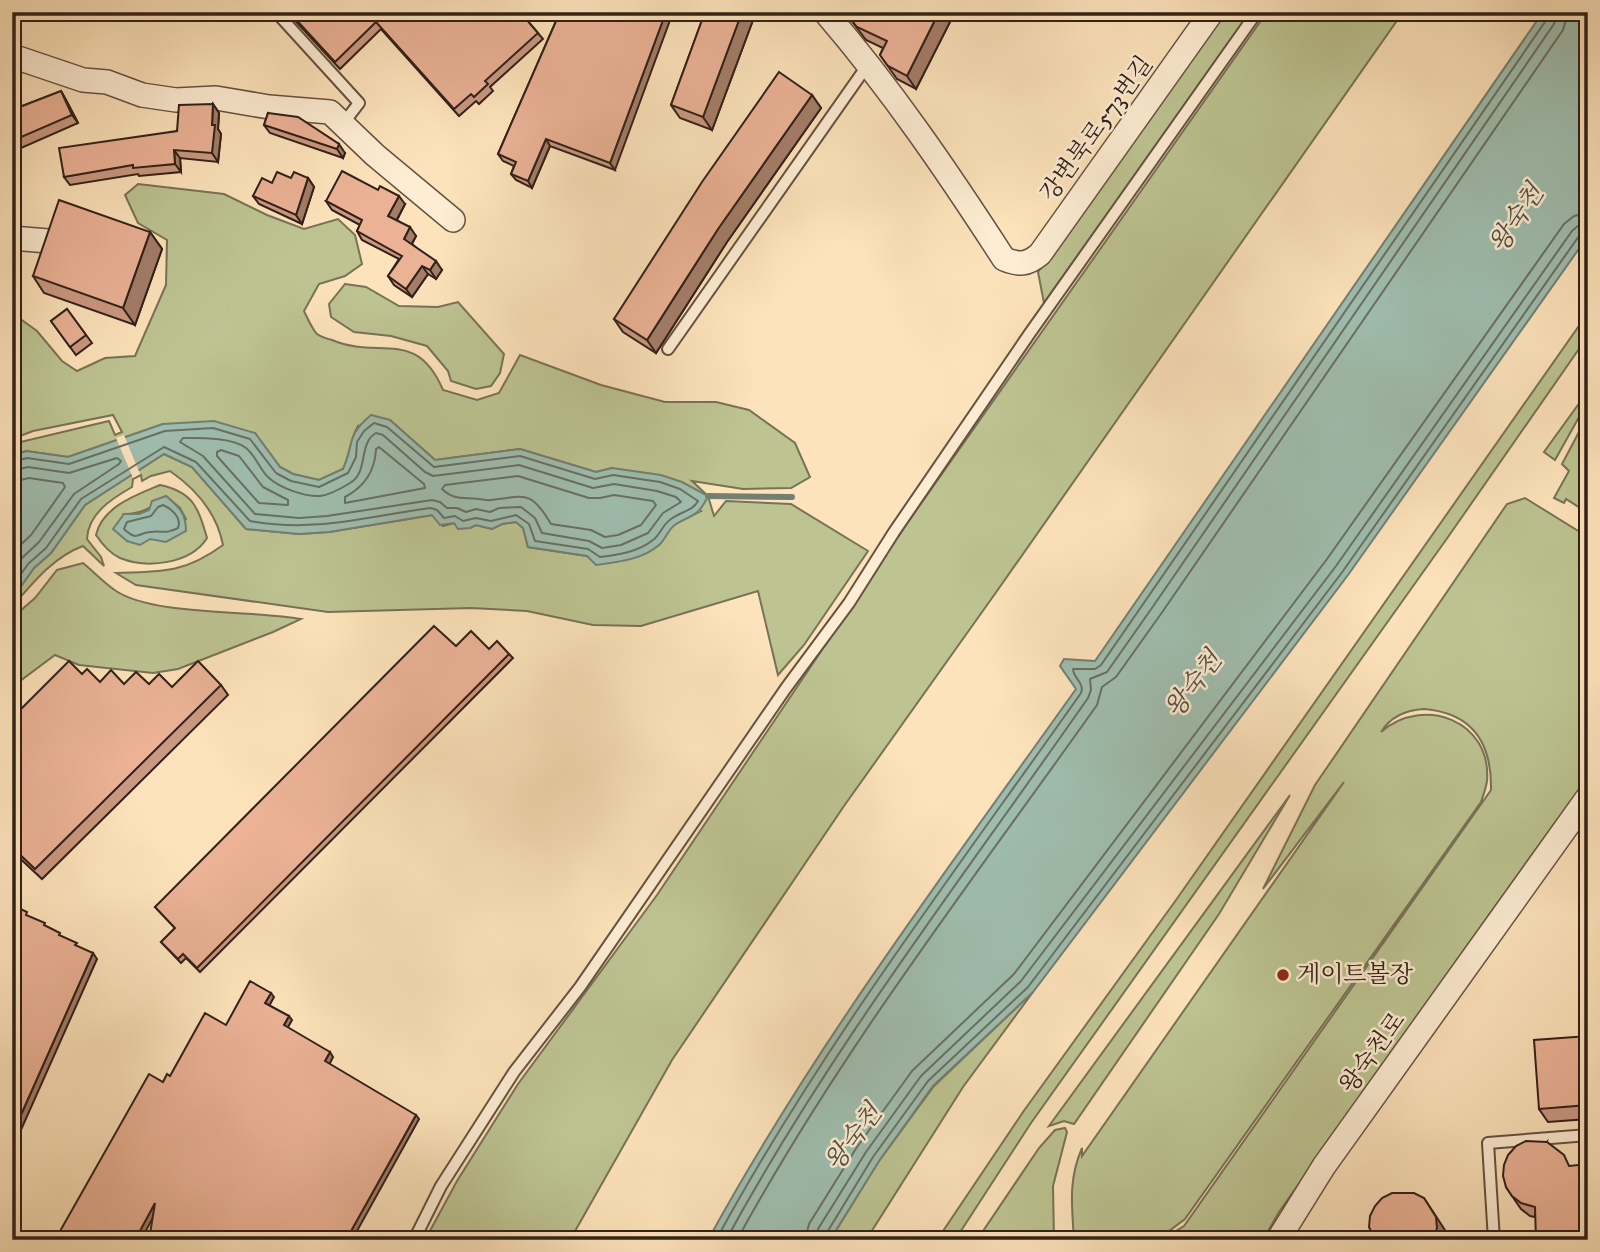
<svg xmlns="http://www.w3.org/2000/svg" width="1600" height="1252" viewBox="0 0 1600 1252" font-family="'IM FELL DW Pica','Noto Serif KR',serif">
	<style>
		.green { fill: #bdc492; stroke: #787256; stroke-width: 2; fill-rule: evenodd }
		.water { fill: #9fbeaf; stroke: #737f73; stroke-width: 2 }
		.pier { fill: #fde3bb }
		.lines { fill: none; stroke-linecap: round; stroke-linejoin: round }
		.shore { stroke: #687064; stroke-width: 2 }
		.stream { stroke: #737f73; stroke-width: 6 }
		.service-casing { stroke: #655242; stroke-width: 14 }
		.minor-casing { stroke: #655242; stroke-width: 26 }
		.service { stroke: #feedd3; stroke-width: 10 }
		.minor { stroke: #feedd3; stroke-width: 23 }
		.wall { fill: #ca9981; stroke: #322119; stroke-width: 2 }
		.shaded-wall { fill: #a47d69; stroke: #322119; stroke-width: 2 }
		.building { fill: #ebb296; stroke: #322119; stroke-width: 2 }
		.poi-dot { fill: #8f2418; stroke: #feedd3; stroke-width: 2.5 }
		.labels { text-anchor: middle; dominant-baseline: central; stroke-width: 5; stroke-linejoin: round; paint-order: stroke }
		.street-label { font-size: 24px; fill: #322119; stroke: #feedd3 }
		.poi-label { font-size: 24px; fill: #322119; stroke: #feedd3; text-anchor: start }
		.water-label { font-size: 26px; font-style: italic; fill: #535046; stroke: #feedd3 }
	</style>
	<rect width="100%" height="100%" fill="#fde3bb"/>
	<filter id="stains"><feTurbulence type="fractalNoise" baseFrequency=".00286" numOctaves="4"/><feColorMatrix values="0 0 0 0 .2 0 0 0 0 .09 0 0 0 0 .02 0 0 0 .5 -.17"/></filter>
	<radialGradient id="worn" r=".72"><stop offset=".6" stop-color="#630" stop-opacity="0"/><stop offset="1" stop-color="#630" stop-opacity=".3"/></radialGradient>
	<g class="green">
		<polygon points="1225,12 1250,12 1044,303 1038,272"/>
		<polygon points="1267,12 1403,12 997,591 844,806 672,1060 570,1240 425,1240 457,1181 518,1084 657,895 908,522"/>
		<path d="M138 184 224 194 267 215 304 229 338 219 355 235 362 264 345 276 319 284 304 311C307 317 312 329 317 334 321 337 328 339 332 340 379 360 416 327 443 390L477 400 499 393 520 355 601 385 665 402H716L749 410 795 443 810 477 791 488 743 489 692 481 708 496 714 516 726 501 791 504 868 551 804 645 778 675 758 591 641 626 593 625 527 611 471 608 328 612 136 585 116 573C162 572 185 573 223 545 217 514 196 489 170 471L151 476 142 481 141 475 133 479 132 487C111 499 88 514 87 539L101 557 104 566 83 546C53 557 32 584 12 607V599L34 568 51 553 85 505 164 454 192 467 246 529 299 534 329 532 433 515 443 526 454 523 470 528 476 525 492 529 502 524 516 522 523 528 528 547 587 556 643 554 659 545 673 525 701 511 612 468 596 472 520 449 435 460 390 420 358 426C350 440 350 454 343 469L319 480 293 474 280 467 255 433 163 424 68 457 26 451 12 456V444L109 421 115 435 122 432 113 415 33 431 12 439V313L37 331 62 361 77 371 105 358 135 356 166 285 167 240 138 223 125 195Z"/>
		<polygon points="345,284 366,287 399,306 438,307 458,302 504,354 500,373 491,386 476,389 451,381 448,371 427,346 391,336 354,332 331,317 329,304"/>
		<polygon points="1588,313 1588,336 1448,537 1031,1123 955,1240 937,1240 1023,1112 1176,900"/>
		<polygon points="1588,391 1588,401 1555,460 1544,452"/>
		<polygon points="1588,415 1588,513 1566,499 1564,503 1554,498 1569,471 1562,464"/>
		<path d="M160 485C193 492 198 507 207 538 191 564 147 569 120 558 109 553 102 544 96 535 102 507 136 495 160 485ZM166 496 180 508 186 519 150 539 124 514C142 514 151 508 166 496Z"/>
		<path d="M1525 498 1588 537V780L1346 1117 1279 1212 1263 1240H1074C1072 1206 1068 1180 1082 1148V1156L1344 782 1263 889 1315 785 1507 504ZM1424 709C1473 713 1492 743 1491 790L1184 1226 1174 1232 1151 1237 1169 1231 1185 1219 1481 802C1483 796 1486 788 1487 781 1492 721 1424 695 1381 732 1391 716 1406 710 1424 709Z"/>
		<path d="M83 563C94 572 104 583 116 591 154 616 252 610 301 619L273 632 178 669 153 673 79 665 55 655 12 687V618L35 598 57 570Z"/>
		<polygon points="1290,795 1219,914 1074,1124 1064,1121 1049,1126"/>
		<polygon points="1033,992 963,1087 866,1240 830,1240 879,1161 934,1086"/>
		<polygon points="1065,1128 1067,1132 1053,1186 1054,1240 977,1240 1039,1148 1055,1130"/>
	</g>
	<g class="water">
		<path d="M1543 12H1588V236L1348 575 1033 992 933 1086 879 1161 830 1240H708C814 1046 948 869 1076 689L1060 666 1064 659 1095 661Z"/>
		<path d="M371 415 390 420 435 460 520 449 596 472 612 468 661 475 682 482 708 496C698 517 694 513 676 524 668 529 666 539 659 545 642 560 617 562 596 565L587 556 528 547 523 528 516 522 502 524 492 529 476 525 470 528 458 529 454 523 440 525 432 515 329 532 299 534 246 529 192 467 164 454 85 505 51 553 34 568 12 599V456L26 451 68 457 163 424 214 421 255 433 280 467 293 474 319 480 343 469C355 443 345 437 371 415Z"/>
		<path d="M166 496C179 507 186 513 186 531L166 542 150 539 140 545 127 541 113 529 124 514H139L149 510 152 501Z"/>
	</g>
	<polygon class="pier" points="124,435 140,474 133,478 116,438"/>
	<g class="lines">
		<g class="shore">
			<path d="M376 433 383 435 425 472 433 476 519 465 593 488 614 484 657 491 676 497 681 502 663 513 648 533 621 545 602 548 589 541 542 533 535 518 521 507 499 508 490 512 476 509 466 512 457 508H447L440 502 432 500 327 516 299 518 255 514 203 456 180 442 183 438C200 438 233 437 246 448 256 456 260 470 269 478 280 488 305 497 320 496 329 495 342 488 350 483 369 472 358 443 376 433Z"/>
			<path d="M379 447 424 484 425 488 345 503V497C364 487 375 472 376 449Z"/>
			<polygon points="221,450 239,456 263,487 288,500 288,505 259,503 217,456 217,452"/>
			<path d="M12 462 27 458 69 464 165 431 213 428 250 439 276 473 291 481 319 487 348 473 356 457 357 442 364 431 374 423 387 427 434 467 520 456 595 479 613 475 660 482 680 489 698 501C693 511 680 512 671 519 663 524 660 535 653 540 638 552 618 555 600 557L588 549 535 541 529 524 516 515 491 521 476 518 463 521 455 516 444 518 437 510 431 508C367 516 316 533 250 521L196 462 164 447 81 499 46 548 28 564 12 587"/>
			<polyline points="12,471 28,467 69,473 117,458 121,461 119,464 74,494 39,542 22,558 12,572"/>
			<path d="M518 476 589 498H600L614 495 653 501 656 505 641 525 618 535 605 537 591 530 551 524C530 488 524 497 490 500 488 501 481 499 479 499 463 497 455 501 442 489L445 485Z"/>
			<polyline points="12,482 29,478 63,483 65,487 31,535 12,553"/>
			<path d="M163 505C172 509 182 518 178 528 164 535 163 530 150 532 137 533 138 542 124 529L127 522 151 516 158 507Z"/>
			<path d="M716 1240C821 1047 955 872 1081 693 1085 683 1073 678 1073 669H1095L1101 665 1547 19 1549 12"/>
			<path d="M726 1240C830 1049 964 876 1088 698L1091 690 1090 679 1107 672 1154 605 1554 24 1557 12"/>
			<path d="M737 1240C840 1051 973 880 1097 705L1102 687 1116 677 1163 611 1563 30 1568 12"/>
			<polyline points="805,1240 809,1224 857,1147 912,1071 1014,974 1327,559 1564,224 1574,216 1588,213"/>
			<polyline points="816,1240 818,1229 866,1152 921,1076 1021,981 1336,566 1572,231 1579,225 1588,224"/>
			<polyline points="825,1240 826,1234 873,1157 928,1081 1028,987 1343,571 1579,236 1588,233"/>
		</g>
		<polyline class="stream" points="708,496 792,497"/>
		<defs>
			<g id="service">
				<polyline points="276,12 359,103 342,125"/>
				<polyline points="668,349 869,63"/>
				<polyline points="414,1240 441,1186 514,1072 580,987 786,688 849,603 894,532 1030,333 1257,12"/>
				<polyline points="1494,1240 1488,1143 1588,1135"/>
			</g>
			<g id="minor">
				<path d="M825 12C892 90 949 174 1004 259 1019 265 1027 265 1040 254L1212 12"/>
				<polyline points="12,56 83,80 107,82 142,95 176,100 216,98 269,107 330,112 375,155 453,220"/>
				<polyline points="12,238 48,241"/>
				<polyline points="1278,1240 1324,1166 1588,797"/>
			</g>
		</defs>
		<use href="#service" class="service-casing"/>
		<use href="#minor" class="minor-casing"/>
		<use href="#service" class="service"/>
		<use href="#minor" class="minor"/>
	</g>
	<g class="wall">
		<polygon points="151,12 172,12 153,16"/>
		<polygon points="287,12 520,12 543,39 490,87 493,91 479,104 476,101 459,116 381,29 340,69"/>
		<polygon points="560,12 615,170 550,146 532,188 516,180 511,174 514,166 503,161 498,154"/>
		<polygon points="705,12 756,12 712,130 680,118 671,105"/>
		<polygon points="845,12 955,12 916,89 897,79 880,55 883,48 866,40"/>
		<polygon points="61,91 66,100 78,123 12,152 12,110"/>
		<polygon points="812,95 821,108 727,242 656,353 623,332 614,319"/>
		<polygon points="213,104 219,113 218,129 221,134 218,162 180,158 181,172 139,176 138,174 70,185 64,177 177,131"/>
		<polygon points="268,113 345,153 343,158 270,133 264,125"/>
		<polygon points="291,178 308,178 314,187 302,224 259,204 253,196 272,183"/>
		<polygon points="326,201 405,204 397,220 416,236 412,244 442,270 436,279 428,274 412,297 394,285 388,276 399,259 362,240 357,231 360,225 332,210"/>
		<polygon points="150,232 162,249 135,325 44,293 33,276"/>
		<polygon points="67,309 92,343 76,355 51,321"/>
		<polygon points="456,646 489,649 509,654 513,658 200,972 186,958 181,963 161,942 175,928 155,907"/>
		<polygon points="82,674 100,682 124,684 149,684 172,687 221,685 228,695 42,879 12,851 12,718"/>
		<polygon points="1588,1036 1588,1119 1548,1122 1539,1109"/>
		<polygon points="1547,1142 1535,1217 1530,1216 1521,1209 1506,1187"/>
	</g>
	<g class="shaded-wall">
		<polygon points="666,12 673,12 615,170 610,163"/>
		<polygon points="742,12 756,12 712,130 703,117"/>
		<polygon points="939,12 955,12 916,89 907,76"/>
		<polygon points="61,91 66,100 78,123 72,115"/>
		<polygon points="812,95 821,108 727,242 656,353 647,340 718,229"/>
		<polygon points="213,104 219,113 218,129 221,134 218,162 212,153 212,125"/>
		<polygon points="546,139 550,146 532,188 528,181"/>
		<polygon points="339,144 345,153 343,158 337,149"/>
		<polygon points="174,150 180,158 181,172 175,164"/>
		<polygon points="308,178 314,187 302,224 296,215"/>
		<polygon points="399,196 405,204 394,225 388,216"/>
		<polygon points="410,227 416,236 410,247 404,239"/>
		<polygon points="150,232 162,249 135,325 123,308"/>
		<polygon points="436,261 442,270 436,279 430,270"/>
		<polygon points="422,266 428,274 412,297 406,289"/>
		<polygon points="93,953 97,959 12,1150 12,1135"/>
		<polygon points="271,993 274,997 268,1008 265,1003"/>
		<polygon points="289,1016 292,1020 287,1029 284,1025"/>
		<polygon points="330,1052 333,1057 329,1065 325,1061"/>
		<polygon points="416,1115 419,1119 352,1240 346,1240"/>
		<polygon points="1424,1198 1445,1230 1446,1240 1433,1240"/>
		<polygon points="155,1203 158,1208 141,1240 135,1240"/>
	</g>
	<g class="building">
		<polygon points="289,12 520,12 538,33 485,81 488,84 474,97 471,94 454,109 376,22 335,62"/>
		<polygon points="560,12 666,12 610,163 546,139 528,181 511,174 516,162 498,154"/>
		<polygon points="705,12 742,12 703,117 671,105"/>
		<polygon points="845,12 939,12 907,76 888,66 880,55 887,41 857,27"/>
		<polygon points="779,72 812,95 718,229 647,340 614,319 702,182"/>
		<polygon points="61,91 72,115 12,141 12,110"/>
		<polygon points="213,104 212,125 215,125 212,153 174,150 175,164 133,168 133,165 64,177 59,148 177,131 179,105"/>
		<polygon points="268,113 298,117 339,144 337,149 264,125"/>
		<polygon points="342,171 378,190 380,186 399,196 388,216 410,227 404,239 436,261 430,270 422,266 406,289 388,276 402,256 357,231 362,220 326,201"/>
		<polygon points="277,172 291,178 294,172 308,178 296,215 253,196 262,178 272,183"/>
		<polygon points="59,200 150,232 123,308 33,276"/>
		<polygon points="67,309 86,335 70,347 51,321"/>
		<polygon points="434,626 456,646 471,631 489,649 497,641 509,654 197,968 183,954 178,959 161,942 175,928 155,907"/>
		<polygon points="69,661 82,674 87,669 100,682 111,670 124,684 136,672 149,684 159,674 172,687 198,661 221,685 35,869 12,847 12,718"/>
		<polygon points="12,905 27,912 26,915 45,923 44,925 60,933 59,935 77,943 75,945 93,953 12,1135"/>
		<polygon points="250,981 271,993 265,1003 289,1016 284,1025 330,1052 325,1061 416,1115 346,1240 149,1240 155,1203 135,1240 55,1240 149,1074 163,1082 167,1074 170,1076 205,1013 226,1025"/>
		<polygon points="1588,1036 1588,1105 1539,1109 1534,1040"/>
		<polygon points="1526,1141 1547,1142 1564,1155 1569,1166 1588,1164 1588,1240 1536,1240 1535,1207 1521,1203 1512,1196 1506,1187 1503,1176 1504,1165 1508,1155 1516,1146"/>
		<polygon points="1392,1193 1414,1193 1424,1198 1436,1217 1437,1228 1433,1240 1375,1240 1369,1227 1370,1216 1375,1206 1382,1198"/>
	</g>
	<circle class="poi-dot" cx="1283" cy="975" r="7"/>
	<g class="labels">
		<g class="street-label">
			<text transform="translate(1097 129) rotate(-54)">강변북로573번길</text>
			<text transform="translate(1373 1053) rotate(-54)">왕숙천로</text>
		</g>
		<g class="poi-label">
			<text x="1297" y="975">게이트볼장</text>
		</g>
		<g class="water-label">
			<text transform="translate(1517 219) rotate(-56)">왕숙천</text>
			<text transform="translate(1194 685) rotate(-53)">왕숙천</text>
			<text transform="translate(854 1138) rotate(-53)">왕숙천</text>
		</g>
	</g>
	<rect width="1600" height="1252" fill="none" stroke="#fde3bb" stroke-width="42"/>
	<rect x="14" y="14" width="1572" height="1224" fill="none" stroke="#322119" stroke-width="3.5"/>
	<rect x="21" y="21" width="1558" height="1210" fill="none" stroke="#322119" stroke-width="2"/>
	<rect width="100%" height="100%" filter="url(#stains)"/>
	<rect width="100%" height="100%" fill="url(#worn)"/>
</svg>
